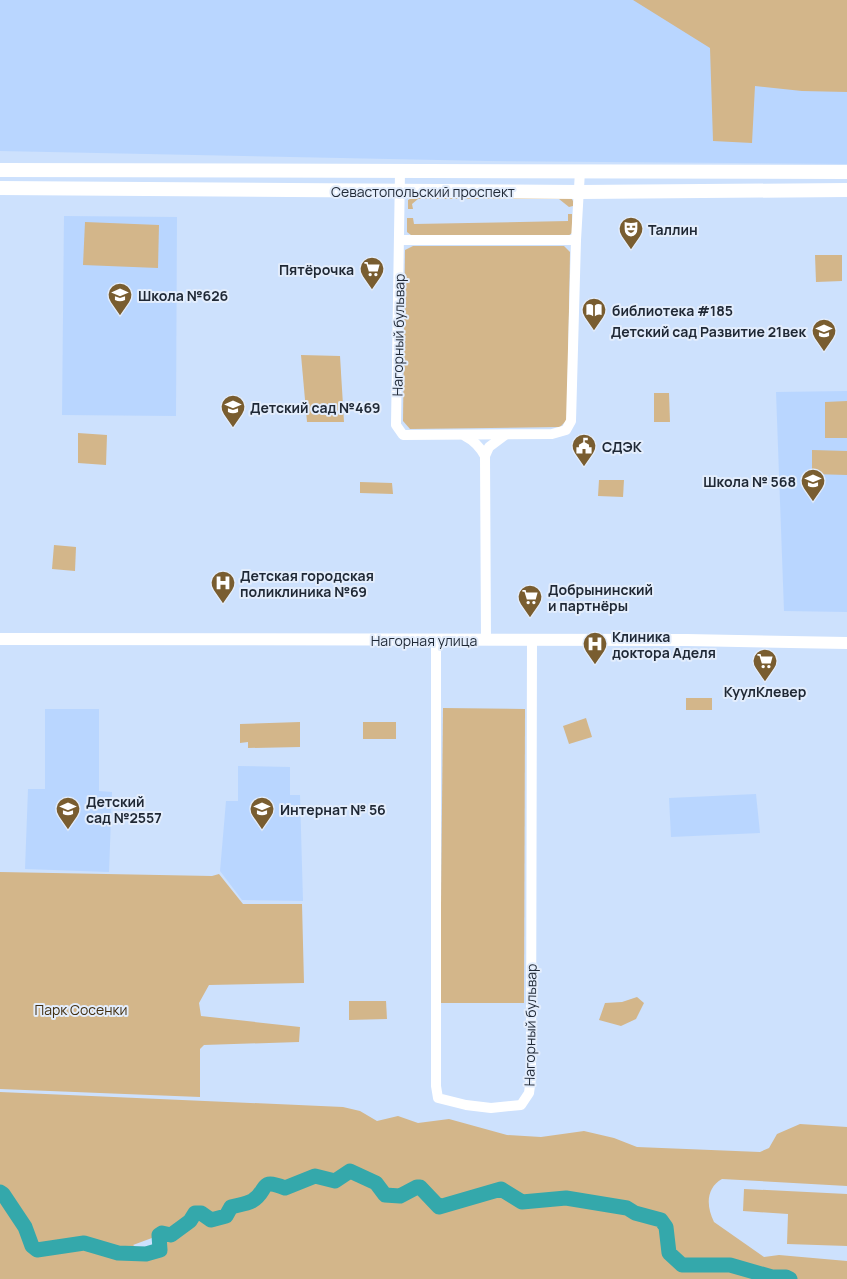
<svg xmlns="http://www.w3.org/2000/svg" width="847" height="1279" viewBox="0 0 847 1279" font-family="Manrope,sans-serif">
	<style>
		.built { fill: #b9d6ff }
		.green { fill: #d3b68a; fill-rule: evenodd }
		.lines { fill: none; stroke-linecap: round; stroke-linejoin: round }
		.river { stroke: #34a8ab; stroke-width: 15 }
		.minor { stroke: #fff; stroke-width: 10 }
		.tertiary { stroke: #fff; stroke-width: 12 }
		.secondary { stroke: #fff; stroke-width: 14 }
		.labels { text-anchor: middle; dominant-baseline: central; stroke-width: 4; stroke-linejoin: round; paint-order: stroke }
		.street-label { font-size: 14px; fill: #1f2835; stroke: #e3edfc }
		.poi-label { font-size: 14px; font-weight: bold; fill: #1f2835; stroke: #e3edfc; text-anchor: start }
		.park-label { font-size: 14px; fill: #422f11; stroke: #e3edfc }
	</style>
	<rect width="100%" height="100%" fill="#cde1fd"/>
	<g class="built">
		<polygon points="0,0 847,0 847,164 488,161 0,151"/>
		<polygon points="64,216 177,217 176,416 62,415"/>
		<polygon points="847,391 847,612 784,611 776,392"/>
		<polygon points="45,709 99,709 99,791 112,792 109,872 25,869 28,789 45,789"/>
		<polygon points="238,766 290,767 290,795 300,795 303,901 242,900 220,871 226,801 238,801"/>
		<polygon points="756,794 760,833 671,837 669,798"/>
	</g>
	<g class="green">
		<polygon points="633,0 847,0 847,92 802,91 755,86 752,143 713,141 710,48"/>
		<polygon points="570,196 573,201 573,206 569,207 559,199 418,199 412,204 413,209 408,209 408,200 412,198"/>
		<polygon points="568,214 572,214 572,233 568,236 411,235 407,232 407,218 413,218 414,224 568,221"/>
		<polygon points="85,222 159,225 158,268 83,265"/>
		<polygon points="413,246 564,246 570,252 567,420 560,427 410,429 403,421 405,250"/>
		<polygon points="815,255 842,255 842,281 816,282"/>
		<polygon points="301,355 340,356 344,422 307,422"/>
		<polygon points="654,393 669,393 670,422 654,422"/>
		<polygon points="847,401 847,438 825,438 825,402"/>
		<polygon points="78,433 107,435 106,465 78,463"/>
		<polygon points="812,450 847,451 847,475 812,474"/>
		<polygon points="599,480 624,480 623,497 598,496"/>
		<polygon points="360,482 392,483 393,494 360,493"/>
		<polygon points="54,545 76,547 75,571 52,569"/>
		<rect x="686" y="698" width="26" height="12"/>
		<polygon points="443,708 525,709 524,1003 440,1003"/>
		<polygon points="586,718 592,737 569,744 563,726"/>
		<polygon points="300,722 300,747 248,748 248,742 240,743 240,724"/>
		<rect x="363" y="722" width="33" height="17"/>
		<polygon points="0,872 212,876 219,874 243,904 302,904 304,983 209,985 199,1003 201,1016 300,1027 299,1042 204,1045 200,1049 200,1097 0,1089"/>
		<polygon points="637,997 644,1003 636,1019 621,1026 599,1020 605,1003 622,1002"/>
		<polygon points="349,1001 386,1001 387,1019 349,1020"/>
		<path d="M0 1092 343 1107 360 1111 377 1121 398 1116 418 1123 449 1119 507 1135 541 1137 584 1131 614 1138 637 1147 760 1152 769 1148 777 1134 800 1124 847 1127V1186L722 1179C706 1188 706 1206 714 1222L764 1257 779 1255 847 1261V1279H0ZM160 1235V1251L146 1255 133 1245Z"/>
		<polygon points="744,1189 847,1194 847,1246 787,1244 788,1214 743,1211"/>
	</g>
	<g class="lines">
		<path class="river" d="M0 1192 3 1194 25 1227 32 1246 37 1250 84 1243 118 1253 146 1254 160 1250 159 1235 162 1233 171 1235 190 1221 195 1213H201L211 1220 226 1216 231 1207C238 1205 246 1204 252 1201 269 1191 258 1177 285 1188L315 1176 335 1181 350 1171 376 1183 385 1195 400 1196 417 1187H420L439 1207 501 1189 522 1202 566 1198 627 1208 635 1213 661 1220 666 1227 669 1253 682 1265H730L772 1277H786L790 1279"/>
		<g class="minor">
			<polyline points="400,171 396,425 403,435 552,434 566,430 571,421 576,240 580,171"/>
			<polyline points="399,240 576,240"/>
			<path d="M465 436C475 441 480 447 485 456"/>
			<polyline points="436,640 436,1086 438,1098 466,1105 491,1108 521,1105 529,1093 531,1078 532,640"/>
			<polyline points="486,640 485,456 489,447 505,435"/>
		</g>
		<polyline class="tertiary" points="0,639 687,640 847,643"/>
		<g class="secondary">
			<polyline points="0,170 847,172"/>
			<polyline points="0,188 580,192 847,190"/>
		</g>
	</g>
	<defs>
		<symbol id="theatre-pin" viewBox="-11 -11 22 30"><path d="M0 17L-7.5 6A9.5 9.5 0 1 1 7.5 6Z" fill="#795d30" stroke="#e3edfc"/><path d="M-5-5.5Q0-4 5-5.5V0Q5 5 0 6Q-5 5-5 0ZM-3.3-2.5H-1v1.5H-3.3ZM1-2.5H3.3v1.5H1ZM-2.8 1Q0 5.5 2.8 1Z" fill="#fff"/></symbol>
		<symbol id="supermarket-pin" viewBox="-11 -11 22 30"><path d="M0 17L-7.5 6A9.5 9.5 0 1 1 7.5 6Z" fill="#795d30" stroke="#e3edfc"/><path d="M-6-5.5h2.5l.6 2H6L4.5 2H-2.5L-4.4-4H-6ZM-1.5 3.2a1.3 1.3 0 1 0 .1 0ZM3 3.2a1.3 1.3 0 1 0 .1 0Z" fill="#fff"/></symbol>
		<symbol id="school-pin" viewBox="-11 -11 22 30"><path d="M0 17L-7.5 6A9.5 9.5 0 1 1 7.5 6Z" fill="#795d30" stroke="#e3edfc"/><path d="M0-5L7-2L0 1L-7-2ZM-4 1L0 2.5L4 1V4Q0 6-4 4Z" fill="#fff"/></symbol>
		<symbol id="library-pin" viewBox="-11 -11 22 30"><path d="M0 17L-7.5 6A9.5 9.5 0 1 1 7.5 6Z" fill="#795d30" stroke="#e3edfc"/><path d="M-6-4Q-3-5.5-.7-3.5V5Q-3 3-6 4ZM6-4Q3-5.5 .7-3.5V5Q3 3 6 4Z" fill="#fff"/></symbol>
		<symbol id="civic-pin" viewBox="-11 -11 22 30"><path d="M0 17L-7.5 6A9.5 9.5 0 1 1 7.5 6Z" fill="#795d30" stroke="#e3edfc"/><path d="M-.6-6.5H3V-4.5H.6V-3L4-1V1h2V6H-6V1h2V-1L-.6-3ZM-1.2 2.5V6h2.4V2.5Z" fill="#fff"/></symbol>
		<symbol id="hospital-pin" viewBox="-11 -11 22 30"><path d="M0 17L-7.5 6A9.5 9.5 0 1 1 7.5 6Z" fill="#795d30" stroke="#e3edfc"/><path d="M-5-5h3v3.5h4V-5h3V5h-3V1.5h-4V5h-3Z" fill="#fff"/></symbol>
	</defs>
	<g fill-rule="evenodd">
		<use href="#theatre-pin" x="617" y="215" width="28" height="38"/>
		<use href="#supermarket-pin" x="358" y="255" width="28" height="38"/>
		<use href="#school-pin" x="106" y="281" width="28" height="38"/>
		<use href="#library-pin" x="580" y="296" width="28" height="38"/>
		<use href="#school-pin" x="810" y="317" width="28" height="38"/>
		<use href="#school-pin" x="219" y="393" width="28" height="38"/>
		<use href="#civic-pin" x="570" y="432" width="28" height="38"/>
		<use href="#school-pin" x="799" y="467" width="28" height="38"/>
		<use href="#hospital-pin" x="209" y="569" width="28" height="38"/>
		<use href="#supermarket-pin" x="516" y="583" width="28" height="38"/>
		<use href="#hospital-pin" x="581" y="630" width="28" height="38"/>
		<use href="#supermarket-pin" x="751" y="647" width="28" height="38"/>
		<use href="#school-pin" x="54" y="795" width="28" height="38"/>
		<use href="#school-pin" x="248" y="795" width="28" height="38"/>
	</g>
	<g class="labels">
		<g class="street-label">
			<text x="423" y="191">Севастопольский проспект</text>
			<text transform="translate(398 335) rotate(-89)">Нагорный бульвар</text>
			<text x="424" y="640">Нагорная улица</text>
			<text transform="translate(530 1025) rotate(-89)">Нагорный бульвар</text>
		</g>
		<g class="poi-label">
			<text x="648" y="229">Таллин</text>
			<text x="354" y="269" text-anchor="end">Пятёрочка</text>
			<text x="138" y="295">Школа №626</text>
			<text x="612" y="310">библиотека #185</text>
			<text x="806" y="331" text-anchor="end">Детский сад Развитие 21век</text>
			<text x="250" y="407">Детский сад №469</text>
			<text x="602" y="446">СДЭК</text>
			<text x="796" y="481" text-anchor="end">Школа № 568</text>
			<text x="240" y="575">Детская городская<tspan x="240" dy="16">поликлиника №69</tspan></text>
			<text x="548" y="589">Добрынинский<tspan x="548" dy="16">и партнёры</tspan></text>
			<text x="612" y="636">Клиника<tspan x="612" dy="16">доктора Аделя</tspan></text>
			<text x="765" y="691" text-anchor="middle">КуулКлевер</text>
			<text x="86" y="801">Детский<tspan x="86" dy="16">сад №2557</tspan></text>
			<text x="280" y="809">Интернат № 56</text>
		</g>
		<g class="park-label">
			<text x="81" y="1009">Парк Сосенки</text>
		</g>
	</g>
</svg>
